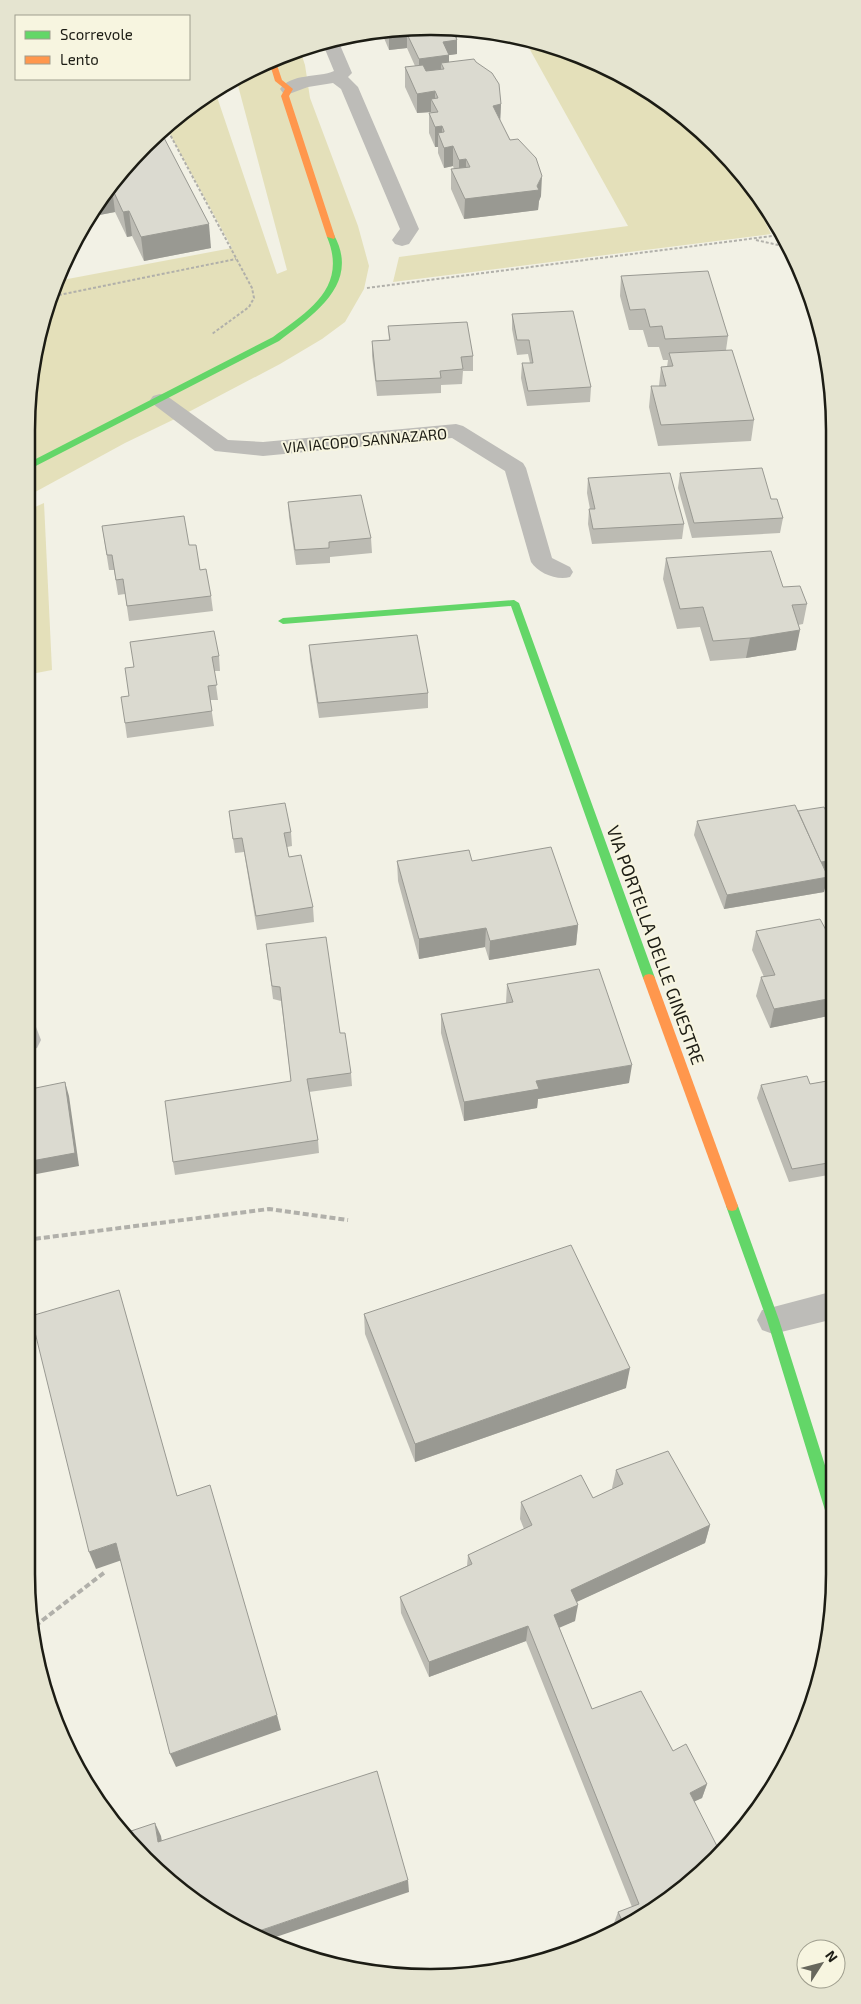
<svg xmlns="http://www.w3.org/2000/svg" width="861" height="2004" viewBox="0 0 861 2004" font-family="'Exo 2',sans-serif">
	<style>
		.green { fill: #e4e0ba }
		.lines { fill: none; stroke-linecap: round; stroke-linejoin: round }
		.path-far1 { stroke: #b1b0aa; stroke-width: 2; stroke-dasharray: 3 2; stroke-linecap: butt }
		.path { stroke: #b1b0aa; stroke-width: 4; stroke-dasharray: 6 3; stroke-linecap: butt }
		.street { fill: #bdbcb8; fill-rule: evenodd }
		.fast { fill: #63d668; fill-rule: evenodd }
		.slow { fill: #ff974d; fill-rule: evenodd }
		.wall { fill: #bcbbb3 }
		.shaded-wall { fill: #999992 }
		.building { fill: #dbdad0; stroke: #999992 }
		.labels { text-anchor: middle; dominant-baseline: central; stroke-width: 4; stroke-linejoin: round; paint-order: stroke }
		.far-street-label { font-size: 15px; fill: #1c1c14; stroke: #f7f5e0 }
		.street-label { font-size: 18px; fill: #1c1c14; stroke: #f7f5e0 }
		.rim { fill: none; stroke: #1c1c14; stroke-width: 2.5 }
	</style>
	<rect width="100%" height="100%" fill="#f2f1e5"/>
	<g class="green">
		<polygon points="524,39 561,48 655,95 743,176 771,234 393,282 399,257 628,226"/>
		<polygon points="300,50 305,65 310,98 358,226 369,266 364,289 345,322 322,339 280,364 181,416 125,443 26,497 26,430 48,300 57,281 232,248 166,127 185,110 215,91 277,274 287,270 236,78 252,68"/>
		<polygon points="44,503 52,670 26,675 26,511"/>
	</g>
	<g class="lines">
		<g class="path-far1">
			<polyline points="166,127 252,288 254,298 249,307 212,334"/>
			<polyline points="756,240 787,247"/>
			<polyline points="367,288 780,235"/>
			<polyline points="49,297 236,259"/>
		</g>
		<g class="path">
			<polyline points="26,1240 269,1209 348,1220"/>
			<polyline points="35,1626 105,1572"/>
		</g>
		<g class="street">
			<path d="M337 38 352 73 348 77 358 87 419 229 409 244 402 246 395 244 392 240 400 229 341 89 333 83 308 87 289 94 283 93 280 89C291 73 318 78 334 71L322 42Z"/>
			<path d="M160 394 167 396 228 440 263 442 456 424 463 426 523 463 526 468 552 558 570 567 573 572 570 577C557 581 538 573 531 562L505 471 452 438 263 456 215 451 153 404 150 400 153 396Z"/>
			<polygon points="26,1024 36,1027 41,1040 37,1048 27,1051"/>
			<polygon points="834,1291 834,1319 773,1334 762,1330 757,1320 762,1310"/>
		</g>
		<g class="fast">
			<path d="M328 235H334C361 284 313 315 279 341L26 471V464L273 337C309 311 348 287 327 237Z"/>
			<polygon points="514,600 519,603 655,978 653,981 645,981 643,978 511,606 283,624 278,621 283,618"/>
			<polygon points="732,1201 736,1202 738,1206 779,1320 835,1497 835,1526 830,1525 828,1520 767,1320 726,1206 728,1202"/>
		</g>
		<g class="slow">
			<polygon points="275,59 282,80 293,89 289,96 335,237 334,239 327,237 281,96 285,89 275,81 269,61"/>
			<polygon points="649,974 653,975 655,978 738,1206 736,1210 732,1211 728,1210 726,1206 643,978 645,975"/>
		</g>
	</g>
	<g class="wall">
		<polygon points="404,27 459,31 457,36 457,54 449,55 449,62 501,104 500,121 541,196 539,201 538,210 464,219 451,189 451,169 454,169 453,166 444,168 438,153 438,147 435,147 429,133 429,113 431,113 431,112 417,113 405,87 405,67 415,66 407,48 389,50 381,31"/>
		<polygon points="127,164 211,248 144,261 132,236 127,237 115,212 89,217"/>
		<polygon points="621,276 728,336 726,350 754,420 751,441 658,446 649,407 651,386 659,386 661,367 667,367 668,360 663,360 659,347 648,347 643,330 629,330 620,296"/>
		<polygon points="512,314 591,387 590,402 527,406 521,378 522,363 530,363 528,354 517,355 512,329"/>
		<polygon points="388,326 473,356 473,371 463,371 462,384 441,385 441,393 377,396 372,356 372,341 389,340"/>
		<polygon points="680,473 771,499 783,518 780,533 692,538 678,488"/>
		<polygon points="588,478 684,524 682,539 592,544 588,524 589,509 590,509 587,493"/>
		<polygon points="288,502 371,538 372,553 330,557 330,563 296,565 289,517"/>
		<polygon points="102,526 189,545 211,596 213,611 129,621 125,594 118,595 114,570 109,570"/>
		<polygon points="666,558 783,587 807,604 803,624 798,625 796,650 746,658 710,661 700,627 677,629 663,579"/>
		<polygon points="309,645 428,693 428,708 319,718 310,660"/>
		<polygon points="219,656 220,671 214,671 218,700 210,700 214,726 127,738 125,723 134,667"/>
		<polygon points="229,811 291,832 292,846 287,847 289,857 313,907 314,922 257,930 244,852 235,853"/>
		<polygon points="697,821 824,869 824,892 724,909 694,835"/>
		<polygon points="397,861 472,861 578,925 576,945 489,960 485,947 419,959 398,881"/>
		<polygon points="833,929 833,1015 770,1028 756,996 761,977 764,977 752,950 756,931 826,930"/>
		<polygon points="266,944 340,1033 351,1073 352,1086 309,1092 318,1140 319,1153 175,1175 173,1162 291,1081 281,1001 273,999"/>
		<polygon points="507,984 629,1083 538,1099 537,1108 464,1121 441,1033 441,1014 506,1003"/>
		<polygon points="833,1080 834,1174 789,1182 757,1098 761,1085 810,1084"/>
		<polygon points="364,1314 626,1388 415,1462 365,1334"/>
		<polygon points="616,1470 710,1525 705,1543 576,1602 575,1621 559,1627 592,1709 673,1751 707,1784 702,1798 694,1801 632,1924 617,1931 614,1923 618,1912 632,1907 526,1641 429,1677 401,1613 400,1597 467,1566 468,1555 524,1529 520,1519 521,1502 593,1498 613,1489 612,1488"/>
	</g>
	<g class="shaded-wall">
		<polygon points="418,28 459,29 459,31 457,36 457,54 443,56 407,34 407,48 389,50 389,31"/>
		<polygon points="449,55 449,70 441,63 441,71 419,73 419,59"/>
		<polygon points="435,91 435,106 431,99 431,112 417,113 417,94"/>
		<polygon points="501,104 500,124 493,106"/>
		<polygon points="442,126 442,142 438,133 438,147 435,147 435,127"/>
		<polygon points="453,146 453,166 444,168 444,148"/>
		<polygon points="466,159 466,179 459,180 459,160"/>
		<polygon points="542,176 541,196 539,201 538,210 464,219 465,199 537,186"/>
		<polygon points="109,188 112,188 115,212 89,217"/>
		<polygon points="129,211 132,236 127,237 123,212"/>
		<polygon points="209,224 211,248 144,261 141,237"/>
		<polygon points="800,630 796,650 746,658 750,638"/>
		<polygon points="833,860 833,867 815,871 817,863"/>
		<polygon points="828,877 824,892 724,909 727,895"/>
		<polygon points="578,925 576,945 489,960 490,941"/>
		<polygon points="486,928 485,947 419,959 419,939"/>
		<polygon points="833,998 833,1015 770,1028 774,1009"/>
		<polygon points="632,1065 629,1083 538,1099 537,1108 464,1121 464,1102 536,1081"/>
		<polygon points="65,1082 69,1096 79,1166 26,1176 26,1162"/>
		<polygon points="630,1368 626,1388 415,1462 415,1444"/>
		<polygon points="710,1525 705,1543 568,1606 571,1590"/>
		<polygon points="116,1543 122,1560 96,1569 89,1552"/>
		<polygon points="578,1605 575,1621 552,1631 554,1615"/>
		<polygon points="528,1626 526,1641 429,1677 429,1662"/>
		<polygon points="277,1715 281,1730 176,1767 170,1754"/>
		<polygon points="707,1784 702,1798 685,1806 690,1793"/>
		<polygon points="155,1823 161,1836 164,1854 158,1842"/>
		<polygon points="708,1862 694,1873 697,1868"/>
		<polygon points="408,1880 409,1892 270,1939 253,1933"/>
	</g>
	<g class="building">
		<polygon points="404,27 418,28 389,31 388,30"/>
		<polygon points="452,29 457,40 443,42 449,55 419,59 407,34"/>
		<polygon points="474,59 476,62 492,73 499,84 501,104 493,106 510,140 518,139 536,158 542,176 537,186 539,190 465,199 451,169 470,167 466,159 459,160 453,146 444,148 438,133 444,132 444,131 442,126 435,127 429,113 438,112 431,99 438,98 435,91 417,94 405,67 423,65 426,71 444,69 441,63"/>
		<polygon points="161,132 209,224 141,237 129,211 123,212 112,188 109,188 127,164"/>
		<polygon points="708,271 728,336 665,339 662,326 650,327 645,309 630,310 621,276"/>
		<polygon points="573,311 591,387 528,391 522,363 533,363 529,340 517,340 512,314"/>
		<polygon points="467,322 473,356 461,357 463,369 440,371 441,378 376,381 372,341 390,340 388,326"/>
		<polygon points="732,350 754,420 661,425 651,386 666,386 661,367 673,366 669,353"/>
		<polygon points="762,468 771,499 777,499 783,518 694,523 680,473"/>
		<polygon points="670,473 684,524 593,529 589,509 595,509 588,478"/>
		<polygon points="361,495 371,538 329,542 329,548 295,550 288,502"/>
		<polygon points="184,516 189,545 196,545 200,570 206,569 211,596 127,606 123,579 116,580 112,555 107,555 102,526"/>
		<polygon points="771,551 783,587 800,586 807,604 792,605 800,630 750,638 713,641 703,607 680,609 666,558"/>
		<polygon points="214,631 219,656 212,657 217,685 208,686 212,711 125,723 121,697 129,696 125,668 134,667 130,642"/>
		<polygon points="417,635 428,693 318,703 309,645"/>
		<polygon points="285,803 291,832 284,833 289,857 301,855 313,907 256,916 242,838 233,839 229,811"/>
		<polygon points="795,805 828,877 727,895 697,821"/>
		<polygon points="824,807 833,824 833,860 821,862 798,811"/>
		<polygon points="551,847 578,925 490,941 486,928 419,939 397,861 469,850 472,861"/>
		<polygon points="820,919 826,930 833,929 833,998 774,1009 761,977 775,975 756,931"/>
		<polygon points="326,937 340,1033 345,1033 351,1073 307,1079 318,1140 173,1162 165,1101 291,1081 280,987 272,986 266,944"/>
		<polygon points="599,969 632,1065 536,1081 539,1089 464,1102 441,1014 513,1002 507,984"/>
		<polygon points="807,1076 810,1084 833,1080 834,1162 792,1169 761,1085"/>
		<polygon points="65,1082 75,1153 26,1162 26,1090"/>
		<polygon points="571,1245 630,1368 415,1444 364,1314"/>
		<polygon points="119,1290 177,1496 210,1485 277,1715 170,1754 116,1543 89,1552 31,1316"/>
		<polygon points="668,1451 710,1525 571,1590 578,1605 554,1615 592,1709 641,1691 673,1751 686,1744 707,1784 690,1793 720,1852 708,1862 697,1868 698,1870 632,1924 625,1927 618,1912 639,1904 528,1626 429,1662 400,1597 472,1564 468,1555 532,1525 521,1502 581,1475 593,1498 623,1484 616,1470"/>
		<polygon points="377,1771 408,1880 253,1933 229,1924 126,1840 122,1834 155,1823 158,1842"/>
	</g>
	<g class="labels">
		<g class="far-street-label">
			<text transform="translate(365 440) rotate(-5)">VIA IACOPO SANNAZARO</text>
		</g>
		<g class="street-label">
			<text transform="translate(656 945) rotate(70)">VIA PORTELLA DELLE GINESTRE</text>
		</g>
	</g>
	<path d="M0 0H861V2004H0ZM430 35H431A395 395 0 0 1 826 430V1574A395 395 0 0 1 431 1969H430A395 395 0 0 1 35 1574V430A395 395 0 0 1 430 35Z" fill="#e5e4d0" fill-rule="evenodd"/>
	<path class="rim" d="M430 35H431A395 395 0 0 1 826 430V1574A395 395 0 0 1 431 1969H430A395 395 0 0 1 35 1574V430A395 395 0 0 1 430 35Z"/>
	<rect x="15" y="15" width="175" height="65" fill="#f7f5e0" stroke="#9f9e8e"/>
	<rect x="25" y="31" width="25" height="8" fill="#63d668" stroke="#9f9e8e"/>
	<text x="60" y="40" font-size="15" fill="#1c1c14">Scorrevole</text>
	<rect x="25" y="56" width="25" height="8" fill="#ff974d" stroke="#9f9e8e"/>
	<text x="60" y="65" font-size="15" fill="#1c1c14">Lento</text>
	<g transform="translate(821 1964) rotate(54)"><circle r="24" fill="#f7f5e0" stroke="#9f9e8e"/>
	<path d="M0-4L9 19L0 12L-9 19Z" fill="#67675d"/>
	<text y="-8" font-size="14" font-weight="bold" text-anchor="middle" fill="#1c1c14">N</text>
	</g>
</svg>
